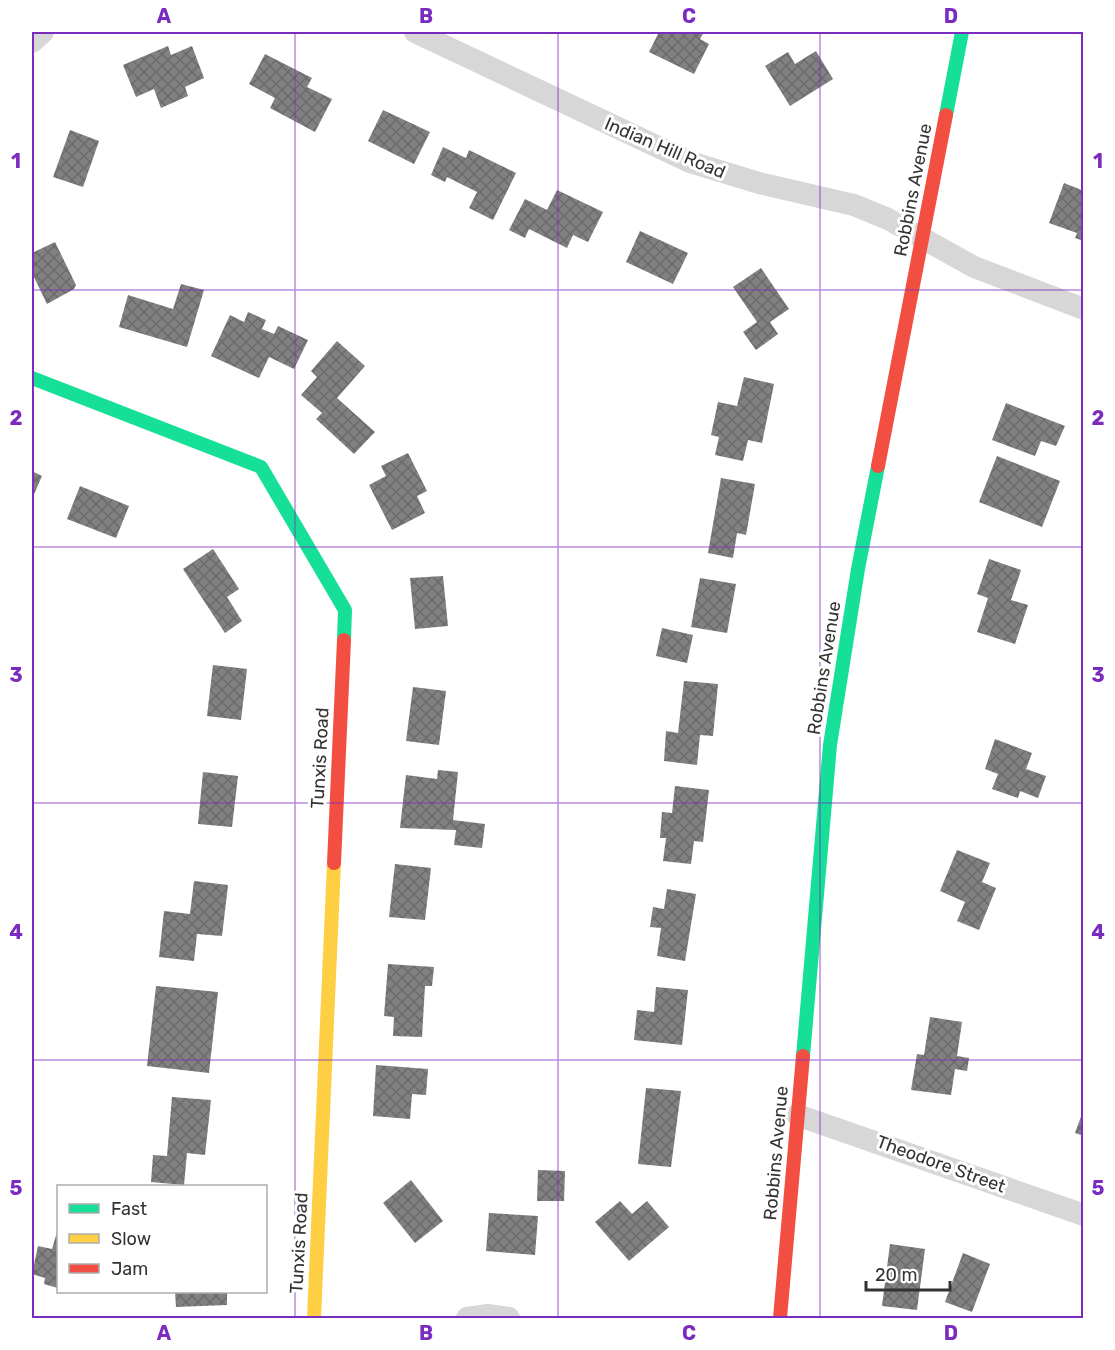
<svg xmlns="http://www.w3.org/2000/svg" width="1115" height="1350" viewBox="0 0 1115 1350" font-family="Rubik,sans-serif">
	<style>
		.building { fill: url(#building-cross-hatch) }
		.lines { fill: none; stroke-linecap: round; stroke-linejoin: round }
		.street { stroke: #d7d7d7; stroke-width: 22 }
		.fast { stroke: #16e098; stroke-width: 14 }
		.slow { stroke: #ffcf43; stroke-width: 14 }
		.jam { stroke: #f24e42; stroke-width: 14 }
		.grid { fill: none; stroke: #7b2cbf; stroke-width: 1.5; stroke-opacity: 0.55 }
		.labels { text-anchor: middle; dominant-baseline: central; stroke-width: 6; stroke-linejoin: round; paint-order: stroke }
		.street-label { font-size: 18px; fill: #333; stroke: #fff }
		.neatline { fill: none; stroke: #7b2cbf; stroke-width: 2 }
		.grid-label { font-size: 20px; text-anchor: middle; font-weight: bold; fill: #7b2cbf }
	</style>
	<defs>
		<pattern id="building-cross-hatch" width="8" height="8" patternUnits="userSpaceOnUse" patternTransform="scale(1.5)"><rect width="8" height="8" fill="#818181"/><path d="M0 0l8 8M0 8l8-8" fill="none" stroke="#6a6a6a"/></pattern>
	</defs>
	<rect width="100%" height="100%" fill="#fff"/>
	<g class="building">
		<polygon points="659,32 704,32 700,39 709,44 694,74 649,52"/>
		<polygon points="168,46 171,55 192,46 204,78 185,87 188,96 161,108 154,89 136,97 123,65"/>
		<polygon points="816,51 833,79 790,106 765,66 788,52 795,64"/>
		<polygon points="265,54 312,78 307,87 332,99 315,132 270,108 275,98 249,84"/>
		<polygon points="383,110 430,132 414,164 368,141"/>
		<polygon points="70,130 99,141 83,187 53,177"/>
		<polygon points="443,147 466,158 469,150 516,173 493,220 469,208 477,192 447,177 445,182 431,175"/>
		<polygon points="1064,183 1084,191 1084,241 1075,238 1077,233 1049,223"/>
		<polygon points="557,190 603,212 588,242 573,235 567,248 529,229 525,238 509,230 525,199 547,210"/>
		<polygon points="640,231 688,253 673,284 626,262"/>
		<polygon points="55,242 76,285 74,289 47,304 32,273 32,253"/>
		<polygon points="761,268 789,309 770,322 778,334 756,350 743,332 757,322 733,287"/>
		<polygon points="181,284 204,290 187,347 119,327 128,295 173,309"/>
		<polygon points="248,312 266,320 262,329 274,334 278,326 308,340 294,369 269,357 259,378 211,356 230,315 244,322"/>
		<polygon points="337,341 365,366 337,398 375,432 354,454 316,419 322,413 301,395 317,377 311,371"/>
		<polygon points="744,377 774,384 762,443 748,440 743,461 715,455 719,437 711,435 718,402 737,406"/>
		<polygon points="1006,403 1065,426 1056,446 1041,441 1035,456 992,440"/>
		<polygon points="408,453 427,491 417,496 425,513 392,530 369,485 386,476 381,466"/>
		<polygon points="997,456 1060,481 1042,527 979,502"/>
		<polygon points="32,471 42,476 32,499"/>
		<polygon points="721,478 755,484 746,535 737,533 733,558 708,553"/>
		<polygon points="80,486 129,506 116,538 67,519"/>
		<polygon points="213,549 239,589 227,597 242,621 225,633 183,569"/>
		<polygon points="989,559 1021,570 1011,600 1028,605 1015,644 977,632 988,598 977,594"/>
		<polygon points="443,576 448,626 415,629 410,578"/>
		<polygon points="700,578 736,584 727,633 691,627"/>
		<polygon points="662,628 693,635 687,663 656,656"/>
		<polygon points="213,665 247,669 241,720 207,716"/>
		<polygon points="684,681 718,684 713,736 700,735 697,765 664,761 666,731 678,733"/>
		<polygon points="413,687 446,691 439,745 406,741"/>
		<polygon points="995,739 1032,753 1026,769 1046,776 1038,798 1020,791 1018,798 992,789 998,774 985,769"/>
		<polygon points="438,770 458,772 453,820 485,824 482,848 454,845 456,830 400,828 406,775 437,779"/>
		<polygon points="203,772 238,776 232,827 198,824"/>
		<polygon points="675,786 709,790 703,842 694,841 691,864 663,861 666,838 660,838 662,812 672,813"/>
		<polygon points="957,850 990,863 982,882 996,888 979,930 957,921 965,902 940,891"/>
		<polygon points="395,864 431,868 425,920 389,917"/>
		<polygon points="194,881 228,885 222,936 197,934 194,961 159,957 164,911 190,914"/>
		<polygon points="667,889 696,894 685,961 657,956 661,928 650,927 653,907 664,909"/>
		<polygon points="388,964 434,967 432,986 425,986 422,1037 393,1036 394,1017 384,1016"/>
		<polygon points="156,986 218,992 209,1073 147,1066"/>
		<polygon points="656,987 688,990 682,1045 634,1040 637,1010 654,1012"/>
		<polygon points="930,1017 962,1022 957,1056 969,1058 967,1071 955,1069 951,1095 911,1090 917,1054 924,1055"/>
		<polygon points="376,1065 428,1069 426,1095 412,1094 410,1119 373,1116"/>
		<polygon points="646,1088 681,1091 671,1167 638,1164"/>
		<polygon points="172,1097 211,1100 205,1155 187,1153 184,1185 151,1182 153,1155 167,1156"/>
		<polygon points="1083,1111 1084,1111 1084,1136 1075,1133"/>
		<polygon points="538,1170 565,1171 564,1201 537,1201"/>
		<polygon points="411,1180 443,1221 415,1243 383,1203"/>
		<polygon points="620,1201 632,1214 647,1201 669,1227 629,1261 595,1222"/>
		<polygon points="489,1213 538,1216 535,1255 486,1251"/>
		<polygon points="57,1232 58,1233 58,1288 44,1284 45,1278 32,1274 38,1246 52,1249"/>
		<polygon points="890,1244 925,1249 917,1310 882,1306"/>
		<polygon points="963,1253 990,1264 972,1312 945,1302"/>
		<polygon points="175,1292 227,1292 227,1305 176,1307"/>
	</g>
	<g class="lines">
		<g class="street">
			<polyline points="415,32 690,162 759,183 854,205 888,219 974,267 1084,309"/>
			<polyline points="32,42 43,32"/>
			<polyline points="797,1115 1084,1215"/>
			<polyline points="467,1318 488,1315 509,1318"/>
		</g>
		<g class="fast">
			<polyline points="946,115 962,32"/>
			<polyline points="32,378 261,467 345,610 344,640"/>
			<polyline points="803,1056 830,745 858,569 878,466"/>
		</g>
		<polyline class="slow" points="314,1318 334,863"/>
		<g class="jam">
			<polyline points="878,466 946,115"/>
			<polyline points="334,863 344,640"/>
			<polyline points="780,1318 803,1056"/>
		</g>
	</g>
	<path class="grid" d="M295 32V1318M558 32V1318M820 32V1318M32 290H1084M32 547H1084M32 803H1084M32 1060H1084"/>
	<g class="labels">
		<g class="street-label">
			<text transform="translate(665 148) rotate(23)">Indian Hill Road</text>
			<text transform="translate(913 190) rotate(-79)">Robbins Avenue</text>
			<text transform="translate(824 668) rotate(-81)">Robbins Avenue</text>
			<text transform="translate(320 758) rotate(-87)">Tunxis Road</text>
			<text transform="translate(776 1153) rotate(-85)">Robbins Avenue</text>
			<text transform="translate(941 1164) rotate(20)">Theodore Street</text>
			<text transform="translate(299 1243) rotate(-87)">Tunxis Road</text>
		</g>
	</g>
	<rect width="1115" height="1350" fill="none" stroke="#ffffff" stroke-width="66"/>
	<rect x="57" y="1185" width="210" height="108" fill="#ffffff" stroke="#adadad" stroke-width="1.5"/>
	<rect x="69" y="1204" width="30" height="9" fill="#16e098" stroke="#adadad" stroke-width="1.5"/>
	<text x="111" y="1215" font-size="18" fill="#333333">Fast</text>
	<rect x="69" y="1234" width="30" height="9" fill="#ffcf43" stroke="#adadad" stroke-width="1.5"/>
	<text x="111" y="1245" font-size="18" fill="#333333">Slow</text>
	<rect x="69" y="1264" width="30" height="9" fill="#f24e42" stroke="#adadad" stroke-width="1.5"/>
	<text x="111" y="1275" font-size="18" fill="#333333">Jam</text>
	<path d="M866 1281v9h84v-9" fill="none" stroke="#333333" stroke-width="3"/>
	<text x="875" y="1281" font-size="18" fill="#333333" stroke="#ffffff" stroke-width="4.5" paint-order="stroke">20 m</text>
	<rect x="33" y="33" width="1049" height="1284" class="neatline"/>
	<g class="grid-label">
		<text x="164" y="23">A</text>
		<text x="426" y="23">B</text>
		<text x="689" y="23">C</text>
		<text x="951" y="23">D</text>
		<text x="16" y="168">1</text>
		<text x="1098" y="168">1</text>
		<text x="16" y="425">2</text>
		<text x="1098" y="425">2</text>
		<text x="16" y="682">3</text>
		<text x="1098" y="682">3</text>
		<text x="16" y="939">4</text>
		<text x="1098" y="939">4</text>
		<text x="16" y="1195">5</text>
		<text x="1098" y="1195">5</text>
		<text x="164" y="1340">A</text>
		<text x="426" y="1340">B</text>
		<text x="689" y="1340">C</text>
		<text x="951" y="1340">D</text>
	</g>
</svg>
